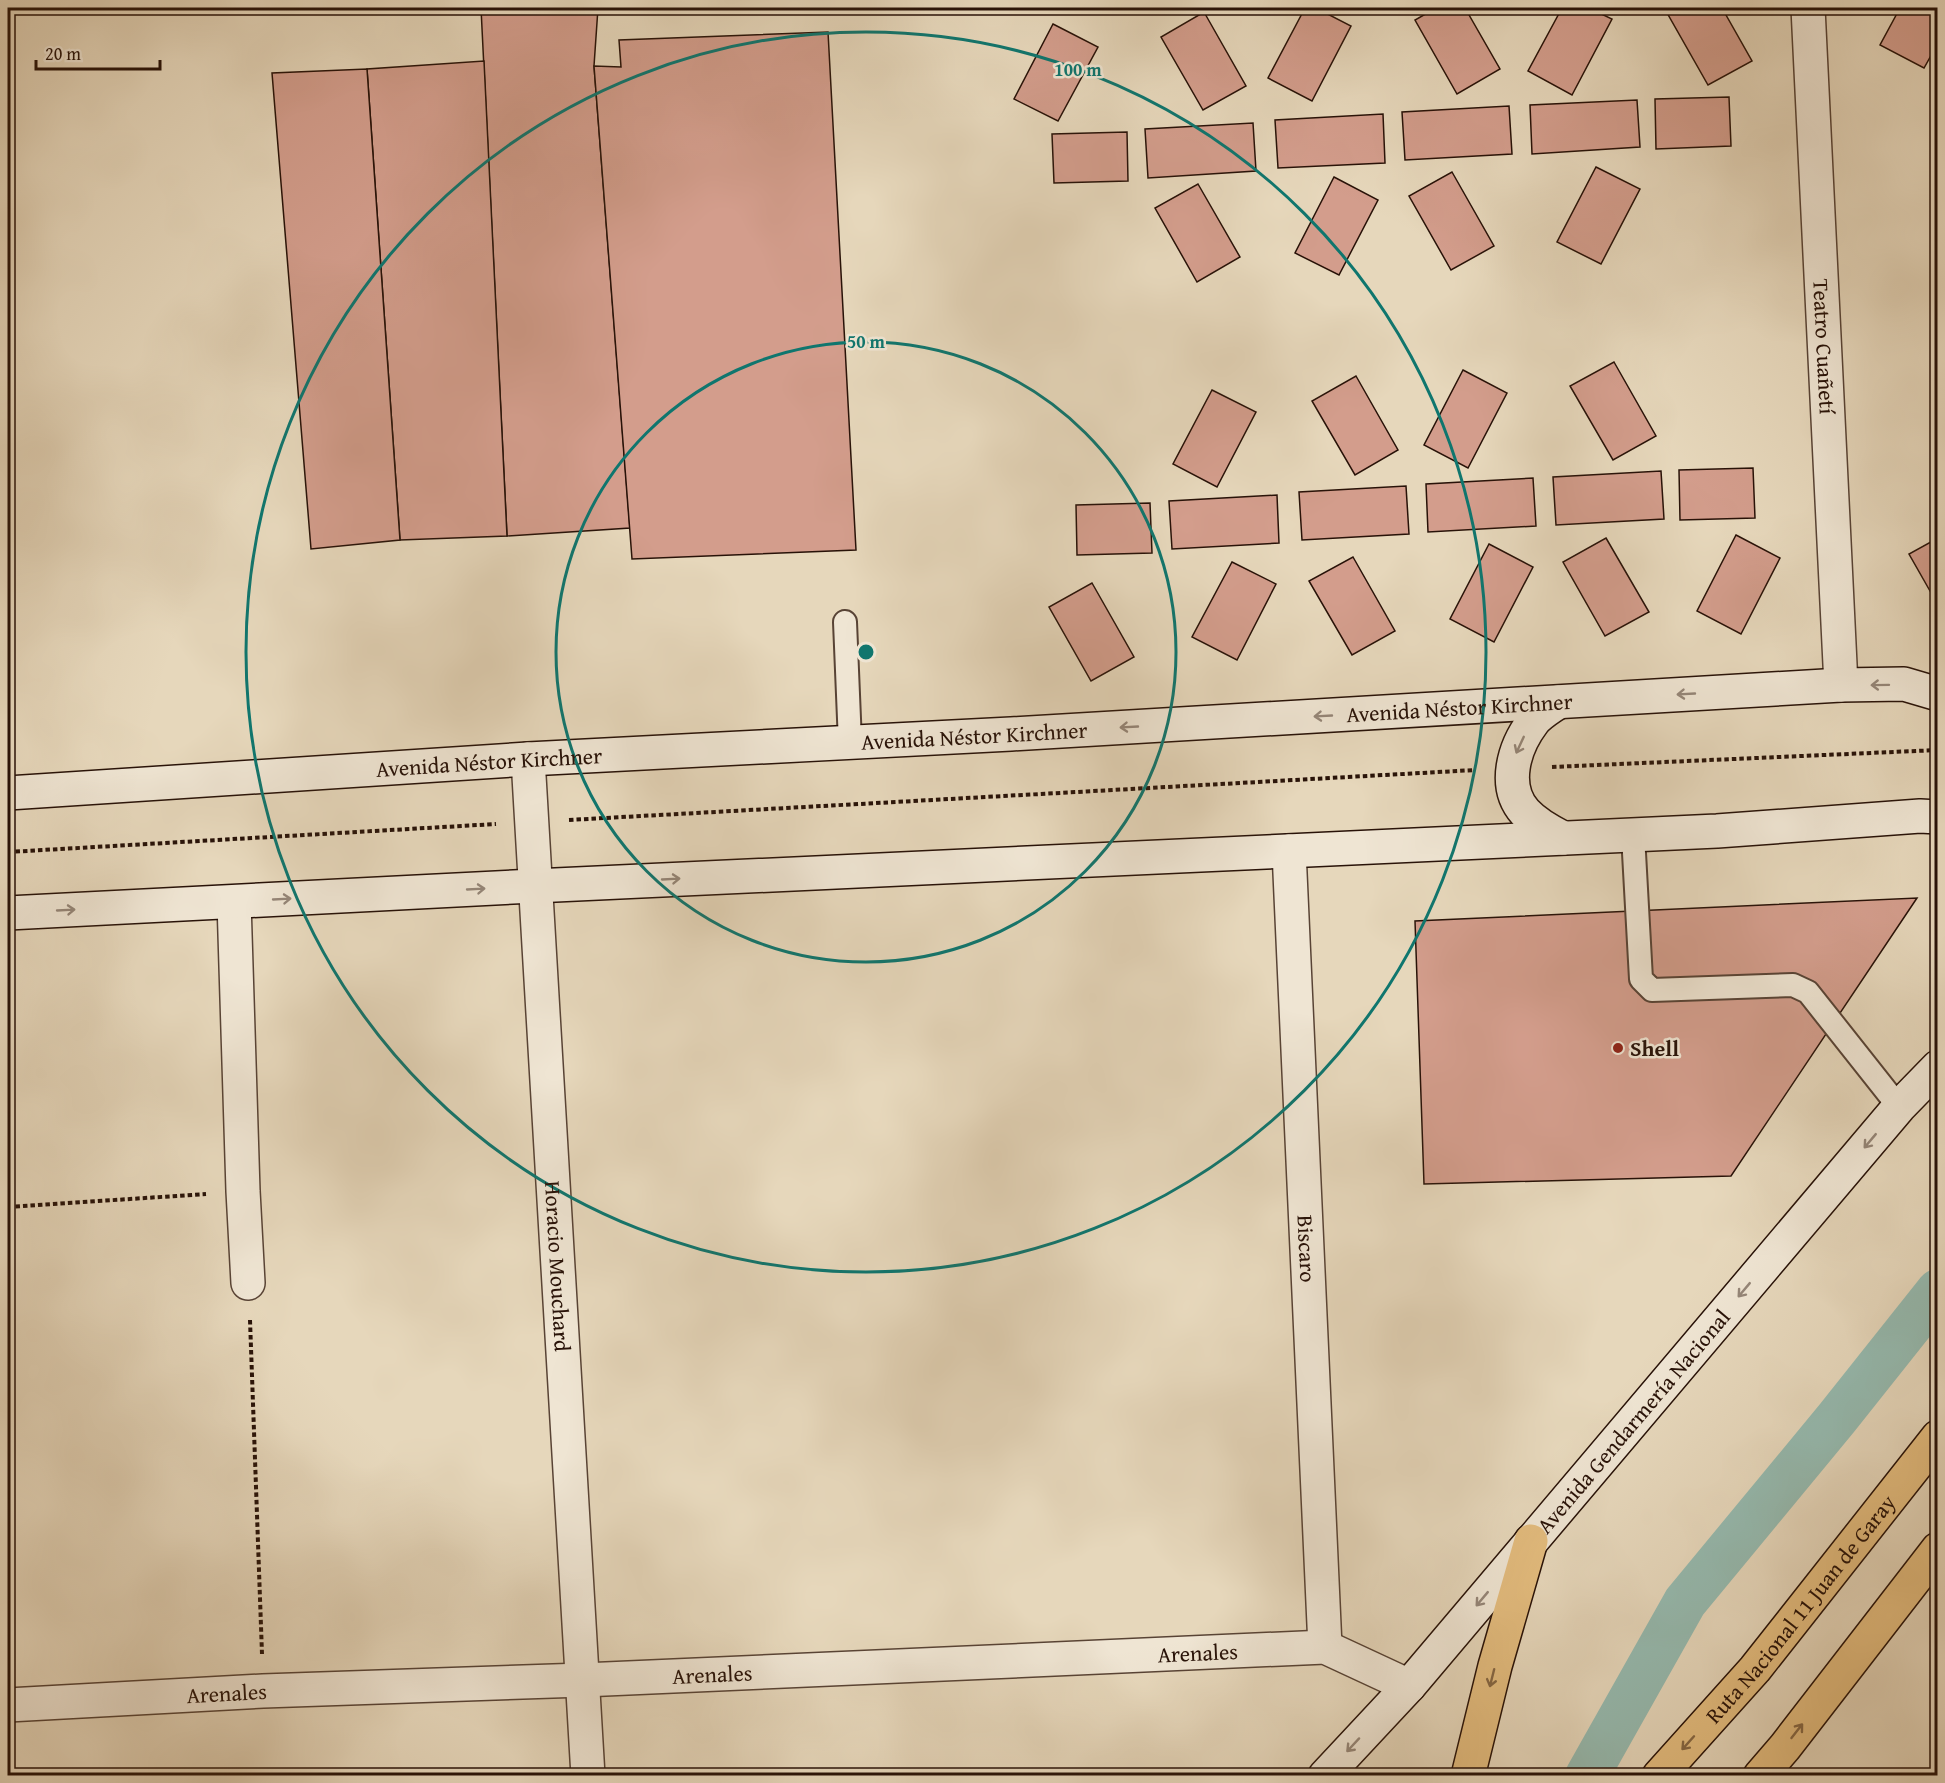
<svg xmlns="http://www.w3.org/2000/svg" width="1945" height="1783" viewBox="0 0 1945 1783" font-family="'Gentium Book Plus',serif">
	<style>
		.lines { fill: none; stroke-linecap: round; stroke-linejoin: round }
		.canal { stroke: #96baaf; stroke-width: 44 }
		.building { fill: #d39d8c; stroke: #281208; stroke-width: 1.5 }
		.service-casing { stroke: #584335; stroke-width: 26 }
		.minor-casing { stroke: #584335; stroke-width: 36 }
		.secondary-casing { stroke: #281208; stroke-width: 36 }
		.trunk-casing { stroke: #281208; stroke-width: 36 }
		.path { stroke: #281208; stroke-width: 4; stroke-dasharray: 4.5 3; stroke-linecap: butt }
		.service { stroke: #efe5d3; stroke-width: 22 }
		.minor { stroke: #efe5d3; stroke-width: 33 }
		.secondary { stroke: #efe5d3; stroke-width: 33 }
		.trunk { stroke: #e3bc7e; stroke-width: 33 }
		.oneway { stroke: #958678 }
		.oneway2 { stroke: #866743 }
		.ring { fill: none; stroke: #0f766e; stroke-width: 3 }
		.poi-dot { fill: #8f2418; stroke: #efe5d3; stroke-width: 2 }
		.labels { text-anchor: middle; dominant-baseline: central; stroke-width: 5; stroke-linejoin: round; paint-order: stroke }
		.street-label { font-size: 22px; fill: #281208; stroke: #efe5d3 }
		.poi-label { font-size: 22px; font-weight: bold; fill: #281208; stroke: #efe5d3; text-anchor: start }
		.centre { fill: #0f766e; stroke: #efe5d3; stroke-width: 3 }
		.ring-label { font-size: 18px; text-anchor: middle; font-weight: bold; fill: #0f766e; stroke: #efe5d3; stroke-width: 5; stroke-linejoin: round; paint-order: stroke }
	</style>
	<rect width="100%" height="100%" fill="#e6d7bb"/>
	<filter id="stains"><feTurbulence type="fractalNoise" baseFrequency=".00333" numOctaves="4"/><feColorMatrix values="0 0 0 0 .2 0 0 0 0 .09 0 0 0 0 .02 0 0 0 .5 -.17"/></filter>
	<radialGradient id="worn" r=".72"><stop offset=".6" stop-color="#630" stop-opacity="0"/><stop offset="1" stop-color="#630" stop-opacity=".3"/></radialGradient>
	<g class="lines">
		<polyline class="canal" points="1587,1776 1685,1602 1837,1418 1938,1291"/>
	</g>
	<g class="building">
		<polygon points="481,8 598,8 594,66 630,528 507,536"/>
		<polygon points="1305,8 1316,8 1351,26 1312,101 1268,78"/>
		<polygon points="1436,8 1465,8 1500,69 1457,94 1415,20"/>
		<polygon points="1562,8 1589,8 1612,19 1572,95 1528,71"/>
		<polygon points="1672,8 1722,8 1752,61 1708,85 1666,11"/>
		<polygon points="1900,8 1938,8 1938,43 1924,68 1880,45"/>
		<polygon points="1204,12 1246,86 1203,110 1161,37"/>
		<polygon points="1053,24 1098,47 1058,121 1014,99"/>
		<polygon points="828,32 856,550 632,559 594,66 621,67 619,40"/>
		<polygon points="484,61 507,536 400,540 367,69"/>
		<polygon points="367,69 400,540 311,549 272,73"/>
		<polygon points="1729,97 1731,146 1656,149 1655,99"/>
		<polygon points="1637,100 1640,147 1532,154 1530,105"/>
		<polygon points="1509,106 1512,154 1405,160 1402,112"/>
		<polygon points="1383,114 1385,163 1278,168 1275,120"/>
		<polygon points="1253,123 1256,171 1148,178 1145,129"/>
		<polygon points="1127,132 1128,181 1054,183 1052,134"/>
		<polygon points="1596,167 1640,189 1601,264 1557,242"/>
		<polygon points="1452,172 1494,246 1451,270 1409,196"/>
		<polygon points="1334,177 1378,200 1339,275 1295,253"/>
		<polygon points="1198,184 1240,257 1197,282 1155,208"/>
		<polygon points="1614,362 1656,436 1613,460 1570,386"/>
		<polygon points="1463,370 1507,393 1468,468 1424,445"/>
		<polygon points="1356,376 1398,450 1355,475 1312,401"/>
		<polygon points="1212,390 1256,412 1217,487 1173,464"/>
		<polygon points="1753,468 1755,518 1680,520 1679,470"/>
		<polygon points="1661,471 1664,519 1556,525 1553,477"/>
		<polygon points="1533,478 1536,526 1428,532 1426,484"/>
		<polygon points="1406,486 1409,534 1302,540 1299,492"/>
		<polygon points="1277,495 1279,543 1172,549 1169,501"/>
		<polygon points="1150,503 1152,553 1077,555 1076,505"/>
		<polygon points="1736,535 1780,558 1741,634 1697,611"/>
		<polygon points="1606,538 1649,612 1605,636 1563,562"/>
		<polygon points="1938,538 1938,605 1909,554"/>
		<polygon points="1489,544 1533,567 1494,642 1450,619"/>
		<polygon points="1353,557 1395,631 1352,655 1309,581"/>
		<polygon points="1232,562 1276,584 1237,660 1192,637"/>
		<polygon points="1092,583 1134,657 1091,681 1049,607"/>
		<polygon points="1917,898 1731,1176 1424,1184 1415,921"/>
	</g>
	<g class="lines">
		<defs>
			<g id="service">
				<polyline points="845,622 850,743"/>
				<polyline points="1633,835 1641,979 1652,990 1793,985 1808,992 1899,1107"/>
			</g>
			<g id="minor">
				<path id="s1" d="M1808 8 1841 685"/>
				<path id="s2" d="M528 759 588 1776"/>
				<path id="s3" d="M1289 851 1325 1647"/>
				<polyline points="234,902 243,1191 248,1283"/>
				<path id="s4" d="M8 1705 263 1691 583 1680 1325 1647 1409 1686"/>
			</g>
			<g id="secondary">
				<path d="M1558 702C1550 708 1539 714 1533 722 1514 747 1502 786 1525 812 1536 824 1549 831 1563 838"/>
				<path id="s5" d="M8 793 528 759 1011 734 1841 685 1904 684 1938 694"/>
				<polyline points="8,913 534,886 1717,831 1920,816 1938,817"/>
				<path id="s6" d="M1325 1776 1409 1686 1899 1107 1938 1067"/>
			</g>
			<g id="trunk">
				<polyline points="1468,1776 1495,1666 1531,1541"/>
				<path id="s7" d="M1659 1776 1755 1669 1938 1437"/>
				<polyline points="1760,1776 1785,1747 1938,1549"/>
			</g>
		</defs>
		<use href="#service" class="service-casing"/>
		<use href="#minor" class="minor-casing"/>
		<use href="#secondary" class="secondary-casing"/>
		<use href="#trunk" class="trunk-casing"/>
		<g class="path">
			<polyline points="1552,767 1938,750"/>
			<polyline points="569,820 1475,770"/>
			<polyline points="8,852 496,824"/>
			<polyline points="8,1207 206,1194"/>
			<polyline points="250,1320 262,1654"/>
		</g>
		<use href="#service" class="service"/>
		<use href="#minor" class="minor"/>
		<use href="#secondary" class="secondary"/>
		<use href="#trunk" class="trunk"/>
	</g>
	<defs><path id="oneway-shaft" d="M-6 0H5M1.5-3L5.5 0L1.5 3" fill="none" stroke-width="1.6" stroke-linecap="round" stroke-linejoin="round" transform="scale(1.5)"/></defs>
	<g class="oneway">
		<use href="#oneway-shaft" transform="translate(1880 685) rotate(179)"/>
		<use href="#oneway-shaft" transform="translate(1686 694) rotate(177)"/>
		<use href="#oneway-shaft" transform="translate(1323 716) rotate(177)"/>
		<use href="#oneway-shaft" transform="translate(1129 727) rotate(177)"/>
		<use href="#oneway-shaft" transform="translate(1520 745) rotate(115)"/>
		<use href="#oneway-shaft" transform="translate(671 879) rotate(-3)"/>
		<use href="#oneway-shaft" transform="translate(476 889) rotate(-3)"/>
		<use href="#oneway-shaft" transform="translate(282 899) rotate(-3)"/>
		<use href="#oneway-shaft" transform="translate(66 910) rotate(-3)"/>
		<use href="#oneway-shaft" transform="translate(1870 1141) rotate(130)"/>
		<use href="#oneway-shaft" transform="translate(1744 1290) rotate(130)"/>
		<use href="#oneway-shaft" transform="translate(1482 1599) rotate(130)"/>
		<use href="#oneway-shaft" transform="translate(1353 1745) rotate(133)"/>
	</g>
	<g class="oneway2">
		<use href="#oneway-shaft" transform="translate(1492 1678) rotate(104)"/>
		<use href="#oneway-shaft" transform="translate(1797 1731) rotate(-52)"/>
		<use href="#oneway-shaft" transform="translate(1688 1743) rotate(132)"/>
	</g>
	<g class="ring">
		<circle cx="866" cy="652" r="310"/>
		<circle cx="866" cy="652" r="620"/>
	</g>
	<circle class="poi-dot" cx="1618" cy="1048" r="6"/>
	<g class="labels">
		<g class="street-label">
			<text stroke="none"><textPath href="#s1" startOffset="339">Teatro Cuañetí</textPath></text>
			<text stroke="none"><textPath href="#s5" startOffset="1454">Avenida Néstor Kirchner</textPath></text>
			<text stroke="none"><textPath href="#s5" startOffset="968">Avenida Néstor Kirchner</textPath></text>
			<text stroke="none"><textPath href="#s5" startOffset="482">Avenida Néstor Kirchner</textPath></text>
			<text stroke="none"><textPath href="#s3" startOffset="398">Biscaro</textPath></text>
			<text stroke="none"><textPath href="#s2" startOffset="508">Horacio Mouchard</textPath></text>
			<text stroke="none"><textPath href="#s6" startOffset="470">Avenida Gendarmería Nacional</textPath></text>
			<text stroke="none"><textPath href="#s7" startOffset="219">Ruta Nacional 11 Juan de Garay</textPath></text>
			<text stroke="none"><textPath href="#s4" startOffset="1191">Arenales</textPath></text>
			<text stroke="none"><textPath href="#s4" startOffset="705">Arenales</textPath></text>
			<text stroke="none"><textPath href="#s4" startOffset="219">Arenales</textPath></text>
		</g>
		<g class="poi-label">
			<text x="1630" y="1048">Shell</text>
		</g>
	</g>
	<circle cx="866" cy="652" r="9" class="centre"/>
	<g class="ring-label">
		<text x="1078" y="76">100 m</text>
		<text x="866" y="348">50 m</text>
	</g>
	<rect width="1945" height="1783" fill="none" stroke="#e6d7bb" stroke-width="30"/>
	<rect x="9" y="9" width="1927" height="1765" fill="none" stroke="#281208" stroke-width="3"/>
	<rect x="15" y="15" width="1915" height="1753" fill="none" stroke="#281208" stroke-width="1.5"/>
	<path d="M36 60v9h124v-9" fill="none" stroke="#281208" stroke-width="3"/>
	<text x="45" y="60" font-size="18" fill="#281208" stroke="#efe5d3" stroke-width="4.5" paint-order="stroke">20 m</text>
	<rect width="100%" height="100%" filter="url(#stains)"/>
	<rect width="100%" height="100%" fill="url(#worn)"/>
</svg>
